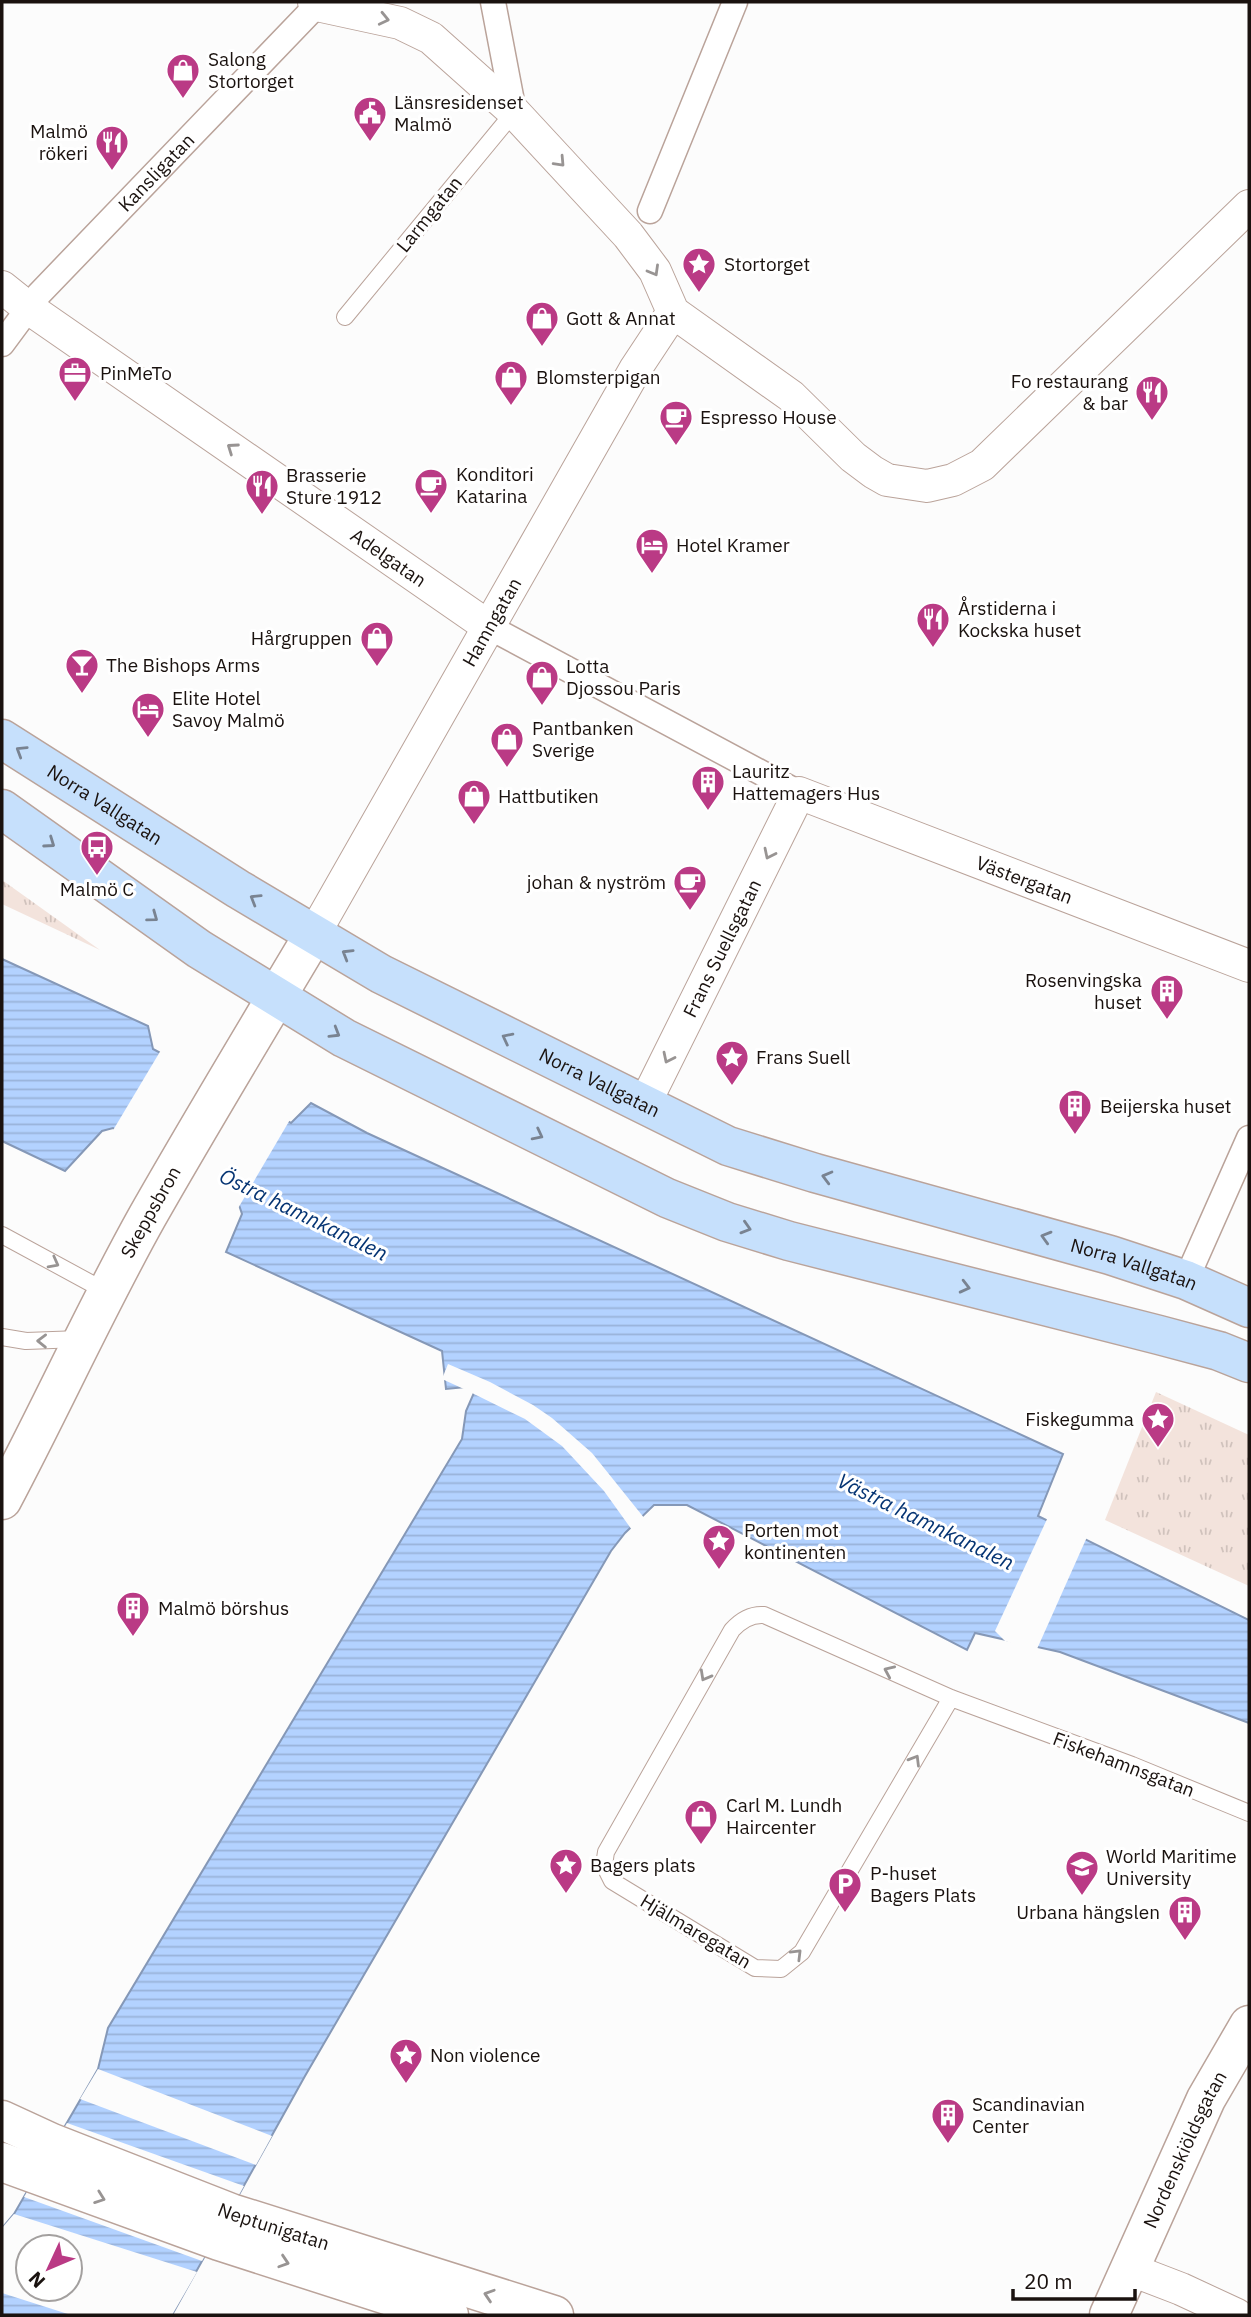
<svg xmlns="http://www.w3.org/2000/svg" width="1251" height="2317" viewBox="0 0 1251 2317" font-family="'IBM Plex Sans',sans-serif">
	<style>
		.park { fill: url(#park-tufts) }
		.water { fill: url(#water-rules); stroke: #8598b7; stroke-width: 2; fill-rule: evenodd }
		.pier { fill: #fcfcfc; fill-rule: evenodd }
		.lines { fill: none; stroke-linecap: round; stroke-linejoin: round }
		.service-casing { stroke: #baa39a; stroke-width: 18 }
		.pedestrian-casing { stroke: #baa39a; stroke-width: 27 }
		.minor-casing { stroke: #baa39a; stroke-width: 34 }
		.tertiary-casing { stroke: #baa39a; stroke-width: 41 }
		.secondary-casing { stroke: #baa39a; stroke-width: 41 }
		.service { stroke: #fff; stroke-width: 16 }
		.pedestrian { stroke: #fff; stroke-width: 24 }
		.minor { stroke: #fff; stroke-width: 32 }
		.tertiary { stroke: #fff; stroke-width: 38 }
		.secondary { stroke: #c6e0fc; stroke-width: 38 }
		.oneway { stroke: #989493 }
		.oneway2 { stroke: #798391 }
		.labels { text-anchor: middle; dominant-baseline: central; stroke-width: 6; stroke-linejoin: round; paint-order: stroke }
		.poi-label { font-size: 19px; fill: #1a120f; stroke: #fff; text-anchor: start }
		.street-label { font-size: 19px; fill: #1a120f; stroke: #fff }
		.water-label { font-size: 21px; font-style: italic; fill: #053473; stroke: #fff }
	</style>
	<defs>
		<pattern id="park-tufts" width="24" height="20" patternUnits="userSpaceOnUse" patternTransform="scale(1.75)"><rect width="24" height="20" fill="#f3e3dc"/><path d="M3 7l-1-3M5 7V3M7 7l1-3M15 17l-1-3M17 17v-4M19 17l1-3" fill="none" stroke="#d0c2bc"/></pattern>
		<pattern id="water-rules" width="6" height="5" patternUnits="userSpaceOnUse" patternTransform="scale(1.75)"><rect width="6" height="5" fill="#b3d2ff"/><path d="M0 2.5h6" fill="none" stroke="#99b3d9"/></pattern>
	</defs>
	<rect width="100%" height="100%" fill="#fcfcfc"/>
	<g class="park">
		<polygon points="2,880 100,950 2,904"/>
		<polygon points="1156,1392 1249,1435 1249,1586 1105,1520"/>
	</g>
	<path class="water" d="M2 959 148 1026 153 1049 291 1123 311 1103 367 1133 1063 1454 1038 1516 1249 1620V1723L1060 1652 975 1633 967 1650 687 1505H654L625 1533 611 1551 305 2076 172 2315H2V2228L14 2214 98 2069 108 2028 462 1439 466 1411 477 1386 446 1389 442 1351 226 1252 242 1214 239 1205 113 1128 102 1131 65 1171 2 1141ZM28 2247H70V2289H28Z"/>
	<g class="pier">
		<polygon points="161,1050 291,1118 237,1210 112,1132"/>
		<polygon points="448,1364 490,1382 533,1405 552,1418 592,1453 645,1519 632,1530 604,1491 562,1446 525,1419 470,1392 471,1390 466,1390 442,1379"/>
		<polygon points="1048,1517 1087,1537 1037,1649 1029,1649 1005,1641 995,1631"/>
		<polygon points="98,2069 272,2136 256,2165 80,2099"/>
		<polygon points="67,2123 244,2186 202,2261 24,2197"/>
		<path d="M14 2214 197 2272 172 2315H71L2 2293V2228ZM28 2247H70V2289H28Z"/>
	</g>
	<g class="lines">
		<defs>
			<g id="service">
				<polyline points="345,317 514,112"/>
				<polyline points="2,1235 107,1292"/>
				<polyline points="2,1337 26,1341 80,1339"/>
				<path d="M951 1698 802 1952 781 1969 755 1968 612 1881 604 1865 606 1852 732 1630C741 1620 751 1614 764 1615L951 1698 1132 1765 1249 1813"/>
			</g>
			<g id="pedestrian">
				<polyline points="493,2 514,112"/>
				<polyline points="650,211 735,2"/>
				<path id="s1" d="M2 344 39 294 317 5"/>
				<polyline points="489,627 799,793"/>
				<polyline points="1186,1280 1249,1138"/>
			</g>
			<g id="minor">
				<polyline points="314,2 317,5 400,23 431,38 514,112 628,235 655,271 673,312 791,396 853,457 873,472 887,480 927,486 953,480 982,465 1249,206"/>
				<path id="s2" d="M2 287 27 307 489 627"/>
				<path id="s3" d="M314 934 636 368 673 312"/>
				<path id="s4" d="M644 1105 799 793 1249 966"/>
				<polyline points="1129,2269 1181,2289 1237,2315"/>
			</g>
			<g id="tertiary">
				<path id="s5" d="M2 1500C52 1406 95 1310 147 1217 201 1122 258 1028 314 934"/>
				<path id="s6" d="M2 2120 52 2143 231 2213 554 2315"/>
				<polyline points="2,2162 219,2241 449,2315"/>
				<path id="s7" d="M1109 2315 1206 2099 1249 2025"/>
			</g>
			<g id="secondary">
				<path id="s8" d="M2 739 238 889 381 974 728 1146 815 1173 1110 1255 1186 1280 1249 1308"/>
				<polyline points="2,809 199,949 344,1038 667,1198 727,1222 789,1241 1159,1335 1219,1351 1249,1363"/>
			</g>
		</defs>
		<use href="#service" class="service-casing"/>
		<use href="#pedestrian" class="pedestrian-casing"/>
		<use href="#minor" class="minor-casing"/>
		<use href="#tertiary" class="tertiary-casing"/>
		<use href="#secondary" class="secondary-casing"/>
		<use href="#service" class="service"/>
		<use href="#pedestrian" class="pedestrian"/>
		<use href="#minor" class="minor"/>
		<use href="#tertiary" class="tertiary"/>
		<use href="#secondary" class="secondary"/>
	</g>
	<defs><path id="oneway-chevron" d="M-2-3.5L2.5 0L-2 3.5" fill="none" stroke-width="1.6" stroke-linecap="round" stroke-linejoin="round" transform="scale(1.75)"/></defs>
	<g class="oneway">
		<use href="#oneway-chevron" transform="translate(384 19) rotate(13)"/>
		<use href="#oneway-chevron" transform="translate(560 162) rotate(47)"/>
		<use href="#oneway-chevron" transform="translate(654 271) rotate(60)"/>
		<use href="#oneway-chevron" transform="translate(232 448) rotate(-145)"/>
		<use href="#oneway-chevron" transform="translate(769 854) rotate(116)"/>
		<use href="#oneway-chevron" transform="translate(668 1058) rotate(116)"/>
		<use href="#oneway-chevron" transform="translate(54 1263) rotate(28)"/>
		<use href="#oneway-chevron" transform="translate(42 1341) rotate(-179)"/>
		<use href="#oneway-chevron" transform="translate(889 1671) rotate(-156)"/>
		<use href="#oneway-chevron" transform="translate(705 1676) rotate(119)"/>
		<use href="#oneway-chevron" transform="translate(915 1760) rotate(-59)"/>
		<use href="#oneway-chevron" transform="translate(797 1954) rotate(-45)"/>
		<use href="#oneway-chevron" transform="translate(100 2198) rotate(20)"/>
		<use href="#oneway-chevron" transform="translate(284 2262) rotate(18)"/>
		<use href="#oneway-chevron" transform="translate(489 2295) rotate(-162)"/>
	</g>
	<g class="oneway2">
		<use href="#oneway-chevron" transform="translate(21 751) rotate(-148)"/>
		<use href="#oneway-chevron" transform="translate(50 843) rotate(35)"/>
		<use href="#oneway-chevron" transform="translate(255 899) rotate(-149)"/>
		<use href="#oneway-chevron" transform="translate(153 917) rotate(36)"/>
		<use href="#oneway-chevron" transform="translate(347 954) rotate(-149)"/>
		<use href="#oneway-chevron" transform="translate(335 1033) rotate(31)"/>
		<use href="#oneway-chevron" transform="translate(507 1038) rotate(-153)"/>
		<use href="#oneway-chevron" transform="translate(538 1135) rotate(27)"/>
		<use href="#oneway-chevron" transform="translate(827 1177) rotate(-165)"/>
		<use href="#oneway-chevron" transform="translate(746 1228) rotate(17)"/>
		<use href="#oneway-chevron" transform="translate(1046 1237) rotate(-164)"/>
		<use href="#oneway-chevron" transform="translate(965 1287) rotate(14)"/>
	</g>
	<defs>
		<symbol id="shop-pin" viewBox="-11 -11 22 30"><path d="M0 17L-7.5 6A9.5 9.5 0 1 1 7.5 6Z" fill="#ba3a85" stroke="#fff"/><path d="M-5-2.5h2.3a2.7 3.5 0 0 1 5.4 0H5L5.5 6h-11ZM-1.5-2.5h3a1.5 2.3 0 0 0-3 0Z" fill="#fff"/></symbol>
		<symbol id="civic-pin" viewBox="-11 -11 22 30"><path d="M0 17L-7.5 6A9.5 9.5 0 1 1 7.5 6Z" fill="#ba3a85" stroke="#fff"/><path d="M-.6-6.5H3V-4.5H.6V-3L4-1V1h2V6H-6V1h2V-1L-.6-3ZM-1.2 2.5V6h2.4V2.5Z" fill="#fff"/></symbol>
		<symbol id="restaurant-pin" viewBox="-11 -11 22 30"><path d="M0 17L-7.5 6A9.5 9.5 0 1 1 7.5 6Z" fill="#ba3a85" stroke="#fff"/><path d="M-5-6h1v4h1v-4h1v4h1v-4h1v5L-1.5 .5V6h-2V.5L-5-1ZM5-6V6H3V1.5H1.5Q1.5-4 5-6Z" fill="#fff"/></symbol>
		<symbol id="sight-pin" viewBox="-11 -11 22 30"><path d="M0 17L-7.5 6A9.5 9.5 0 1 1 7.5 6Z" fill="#ba3a85" stroke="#fff"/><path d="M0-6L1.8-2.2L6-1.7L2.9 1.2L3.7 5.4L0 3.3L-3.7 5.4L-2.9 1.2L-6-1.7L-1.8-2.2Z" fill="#fff"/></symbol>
		<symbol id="office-pin" viewBox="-11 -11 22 30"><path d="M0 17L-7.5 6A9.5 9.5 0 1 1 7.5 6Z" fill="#ba3a85" stroke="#fff"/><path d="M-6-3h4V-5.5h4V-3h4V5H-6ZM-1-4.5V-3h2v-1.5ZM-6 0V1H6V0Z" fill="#fff"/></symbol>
		<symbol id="cafe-pin" viewBox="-11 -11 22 30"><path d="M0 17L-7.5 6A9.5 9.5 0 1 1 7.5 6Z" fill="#ba3a85" stroke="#fff"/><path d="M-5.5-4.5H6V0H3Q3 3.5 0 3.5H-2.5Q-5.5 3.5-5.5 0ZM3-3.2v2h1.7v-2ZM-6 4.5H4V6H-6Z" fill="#fff"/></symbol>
		<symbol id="hotel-pin" viewBox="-11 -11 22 30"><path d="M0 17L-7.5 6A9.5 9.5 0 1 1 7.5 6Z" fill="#ba3a85" stroke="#fff"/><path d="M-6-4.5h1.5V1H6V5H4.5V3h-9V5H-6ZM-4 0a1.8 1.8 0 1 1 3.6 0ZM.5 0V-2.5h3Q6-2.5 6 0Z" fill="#fff"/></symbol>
		<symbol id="bar-pin" viewBox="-11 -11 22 30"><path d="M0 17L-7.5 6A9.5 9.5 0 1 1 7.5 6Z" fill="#ba3a85" stroke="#fff"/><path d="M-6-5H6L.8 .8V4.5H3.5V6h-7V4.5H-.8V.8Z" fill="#fff"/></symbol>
		<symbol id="building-pin" viewBox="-11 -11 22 30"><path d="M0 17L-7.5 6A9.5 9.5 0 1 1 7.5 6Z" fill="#ba3a85" stroke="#fff"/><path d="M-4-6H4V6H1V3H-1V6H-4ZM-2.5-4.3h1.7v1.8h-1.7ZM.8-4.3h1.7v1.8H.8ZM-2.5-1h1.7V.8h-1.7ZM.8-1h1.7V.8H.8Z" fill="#fff"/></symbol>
		<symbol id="bus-pin" viewBox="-11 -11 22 30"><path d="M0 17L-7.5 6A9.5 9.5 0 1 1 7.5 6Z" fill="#ba3a85" stroke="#fff"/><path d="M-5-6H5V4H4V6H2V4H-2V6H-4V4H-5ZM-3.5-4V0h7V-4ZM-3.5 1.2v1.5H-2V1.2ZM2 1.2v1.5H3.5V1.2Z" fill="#fff"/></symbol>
		<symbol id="university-pin" viewBox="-11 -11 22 30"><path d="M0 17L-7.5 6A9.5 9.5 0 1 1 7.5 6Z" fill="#ba3a85" stroke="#fff"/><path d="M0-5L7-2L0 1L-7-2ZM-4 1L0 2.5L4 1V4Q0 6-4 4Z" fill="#fff"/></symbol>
		<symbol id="parking-pin" viewBox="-11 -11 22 30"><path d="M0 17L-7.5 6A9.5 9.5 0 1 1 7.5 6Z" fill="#ba3a85" stroke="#fff"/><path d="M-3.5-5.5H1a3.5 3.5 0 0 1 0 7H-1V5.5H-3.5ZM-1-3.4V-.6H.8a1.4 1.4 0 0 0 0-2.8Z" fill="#fff"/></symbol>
	</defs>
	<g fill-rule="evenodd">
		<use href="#shop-pin" x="164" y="51" width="38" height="52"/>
		<use href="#civic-pin" x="351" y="94" width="38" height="52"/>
		<use href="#restaurant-pin" x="93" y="123" width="38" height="52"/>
		<use href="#sight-pin" x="680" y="245" width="38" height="52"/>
		<use href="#shop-pin" x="523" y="299" width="38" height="52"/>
		<use href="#office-pin" x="56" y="354" width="38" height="52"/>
		<use href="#shop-pin" x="492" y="358" width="38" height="52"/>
		<use href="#restaurant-pin" x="1133" y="373" width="38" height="52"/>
		<use href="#cafe-pin" x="657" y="398" width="38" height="52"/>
		<use href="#cafe-pin" x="412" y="466" width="38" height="52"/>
		<use href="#restaurant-pin" x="243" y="467" width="38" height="52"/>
		<use href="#hotel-pin" x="633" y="526" width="38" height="52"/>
		<use href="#restaurant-pin" x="914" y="600" width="38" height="52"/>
		<use href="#shop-pin" x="358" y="619" width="38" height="52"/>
		<use href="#bar-pin" x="63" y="646" width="38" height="52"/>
		<use href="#shop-pin" x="523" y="658" width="38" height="52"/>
		<use href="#hotel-pin" x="129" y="690" width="38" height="52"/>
		<use href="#shop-pin" x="488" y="720" width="38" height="52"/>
		<use href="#building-pin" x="689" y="763" width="38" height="52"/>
		<use href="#shop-pin" x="455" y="777" width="38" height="52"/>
		<use href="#bus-pin" x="78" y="828" width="38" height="52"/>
		<use href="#cafe-pin" x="671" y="863" width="38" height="52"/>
		<use href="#building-pin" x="1148" y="972" width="38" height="52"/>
		<use href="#sight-pin" x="713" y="1038" width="38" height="52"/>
		<use href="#building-pin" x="1056" y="1087" width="38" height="52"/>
		<use href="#sight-pin" x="1139" y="1400" width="38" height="52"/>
		<use href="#sight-pin" x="700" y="1522" width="38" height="52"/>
		<use href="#building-pin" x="114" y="1589" width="38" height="52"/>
		<use href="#shop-pin" x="682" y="1797" width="38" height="52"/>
		<use href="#sight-pin" x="547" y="1846" width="38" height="52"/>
		<use href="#university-pin" x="1063" y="1848" width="38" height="52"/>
		<use href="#parking-pin" x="826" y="1865" width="38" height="52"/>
		<use href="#building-pin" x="1166" y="1893" width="38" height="52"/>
		<use href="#sight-pin" x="387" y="2036" width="38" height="52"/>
		<use href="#building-pin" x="929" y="2096" width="38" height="52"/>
	</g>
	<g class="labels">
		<g class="poi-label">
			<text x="208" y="59">Salong<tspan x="208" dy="22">Stortorget</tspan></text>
			<text x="394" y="102">Länsresidenset<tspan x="394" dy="22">Malmö</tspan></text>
			<text x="88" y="131" text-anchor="end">Malmö<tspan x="88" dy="22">rökeri</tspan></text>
			<text x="724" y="264">Stortorget</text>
			<text x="566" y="318">Gott &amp; Annat</text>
			<text x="100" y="373">PinMeTo</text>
			<text x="536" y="377">Blomsterpigan</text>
			<text x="1128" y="381" text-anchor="end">Fo restaurang<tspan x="1128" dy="22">&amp; bar</tspan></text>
			<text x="700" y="417">Espresso House</text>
			<text x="456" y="474">Konditori<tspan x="456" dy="22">Katarina</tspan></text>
			<text x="286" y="475">Brasserie<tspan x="286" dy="22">Sture 1912</tspan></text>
			<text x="676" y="545">Hotel Kramer</text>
			<text x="958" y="608">Årstiderna i<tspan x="958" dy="22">Kockska huset</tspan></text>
			<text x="352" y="638" text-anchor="end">Hårgruppen</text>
			<text x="106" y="665">The Bishops Arms</text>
			<text x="566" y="666">Lotta<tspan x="566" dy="22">Djossou Paris</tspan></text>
			<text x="172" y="698">Elite Hotel<tspan x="172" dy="22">Savoy Malmö</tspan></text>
			<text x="532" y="728">Pantbanken<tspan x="532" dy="22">Sverige</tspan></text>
			<text x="732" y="771">Lauritz<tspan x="732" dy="22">Hattemagers Hus</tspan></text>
			<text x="498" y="796">Hattbutiken</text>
			<text x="666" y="882" text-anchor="end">johan &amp; nyström</text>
			<text x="97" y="889" text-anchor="middle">Malmö C</text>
			<text x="1142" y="980" text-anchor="end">Rosenvingska<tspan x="1142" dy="22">huset</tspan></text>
			<text x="756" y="1057">Frans Suell</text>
			<text x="1100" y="1106">Beijerska huset</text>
			<text x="1134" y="1419" text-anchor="end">Fiskegumma</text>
			<text x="744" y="1530">Porten mot<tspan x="744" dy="22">kontinenten</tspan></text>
			<text x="158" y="1608">Malmö börshus</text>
			<text x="726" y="1805">Carl M. Lundh<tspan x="726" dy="22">Haircenter</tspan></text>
			<text x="1106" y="1856">World Maritime<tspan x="1106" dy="22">University</tspan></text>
			<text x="590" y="1865">Bagers plats</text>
			<text x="870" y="1873">P-huset<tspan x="870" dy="22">Bagers Plats</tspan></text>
			<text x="1160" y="1912" text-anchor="end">Urbana hängslen</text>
			<text x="430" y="2055">Non violence</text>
			<text x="972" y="2104">Scandinavian<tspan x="972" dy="22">Center</tspan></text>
		</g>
		<g class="street-label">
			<text stroke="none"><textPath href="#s1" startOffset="231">Kansligatan</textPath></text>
			<text transform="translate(429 214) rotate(-51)">Larmgatan</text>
			<text stroke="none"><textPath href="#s2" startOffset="472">Adelgatan</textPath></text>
			<text stroke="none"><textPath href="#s3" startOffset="359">Hamngatan</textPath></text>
			<text stroke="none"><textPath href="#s8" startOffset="122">Norra Vallgatan</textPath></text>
			<text stroke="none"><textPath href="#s4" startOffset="590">Västergatan</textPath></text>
			<text stroke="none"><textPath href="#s4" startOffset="175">Frans Suellsgatan</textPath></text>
			<text stroke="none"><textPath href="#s8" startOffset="690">Norra Vallgatan</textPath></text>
			<text stroke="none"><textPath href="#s5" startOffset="324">Skeppsbron</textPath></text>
			<text stroke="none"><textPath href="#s8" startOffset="1256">Norra Vallgatan</textPath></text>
			<text transform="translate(1124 1764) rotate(21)">Fiskehamnsgatan</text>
			<text transform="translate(696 1931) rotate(31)">Hjälmaregatan</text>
			<text stroke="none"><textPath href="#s7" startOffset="182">Nordenskiöldsgatan</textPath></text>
			<text stroke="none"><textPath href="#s6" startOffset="292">Neptunigatan</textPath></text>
		</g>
		<g class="water-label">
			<text transform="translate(304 1214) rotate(26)">Östra hamnkanalen</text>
			<text transform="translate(926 1521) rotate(26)">Västra hamnkanalen</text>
		</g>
	</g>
	<rect width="1251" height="2317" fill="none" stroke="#1a120f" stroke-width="7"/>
	<g transform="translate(49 2268) rotate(226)"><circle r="33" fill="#ffffff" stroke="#a3a09f" stroke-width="2"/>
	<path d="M0-5L12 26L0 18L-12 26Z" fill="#ba3a85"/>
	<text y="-10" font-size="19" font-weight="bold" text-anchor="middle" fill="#1a120f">N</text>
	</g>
	<path d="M1013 2289v10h122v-10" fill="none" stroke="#1a120f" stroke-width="3.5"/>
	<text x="1024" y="2289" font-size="21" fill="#1a120f" stroke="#ffffff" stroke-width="5" paint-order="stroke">20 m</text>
</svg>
